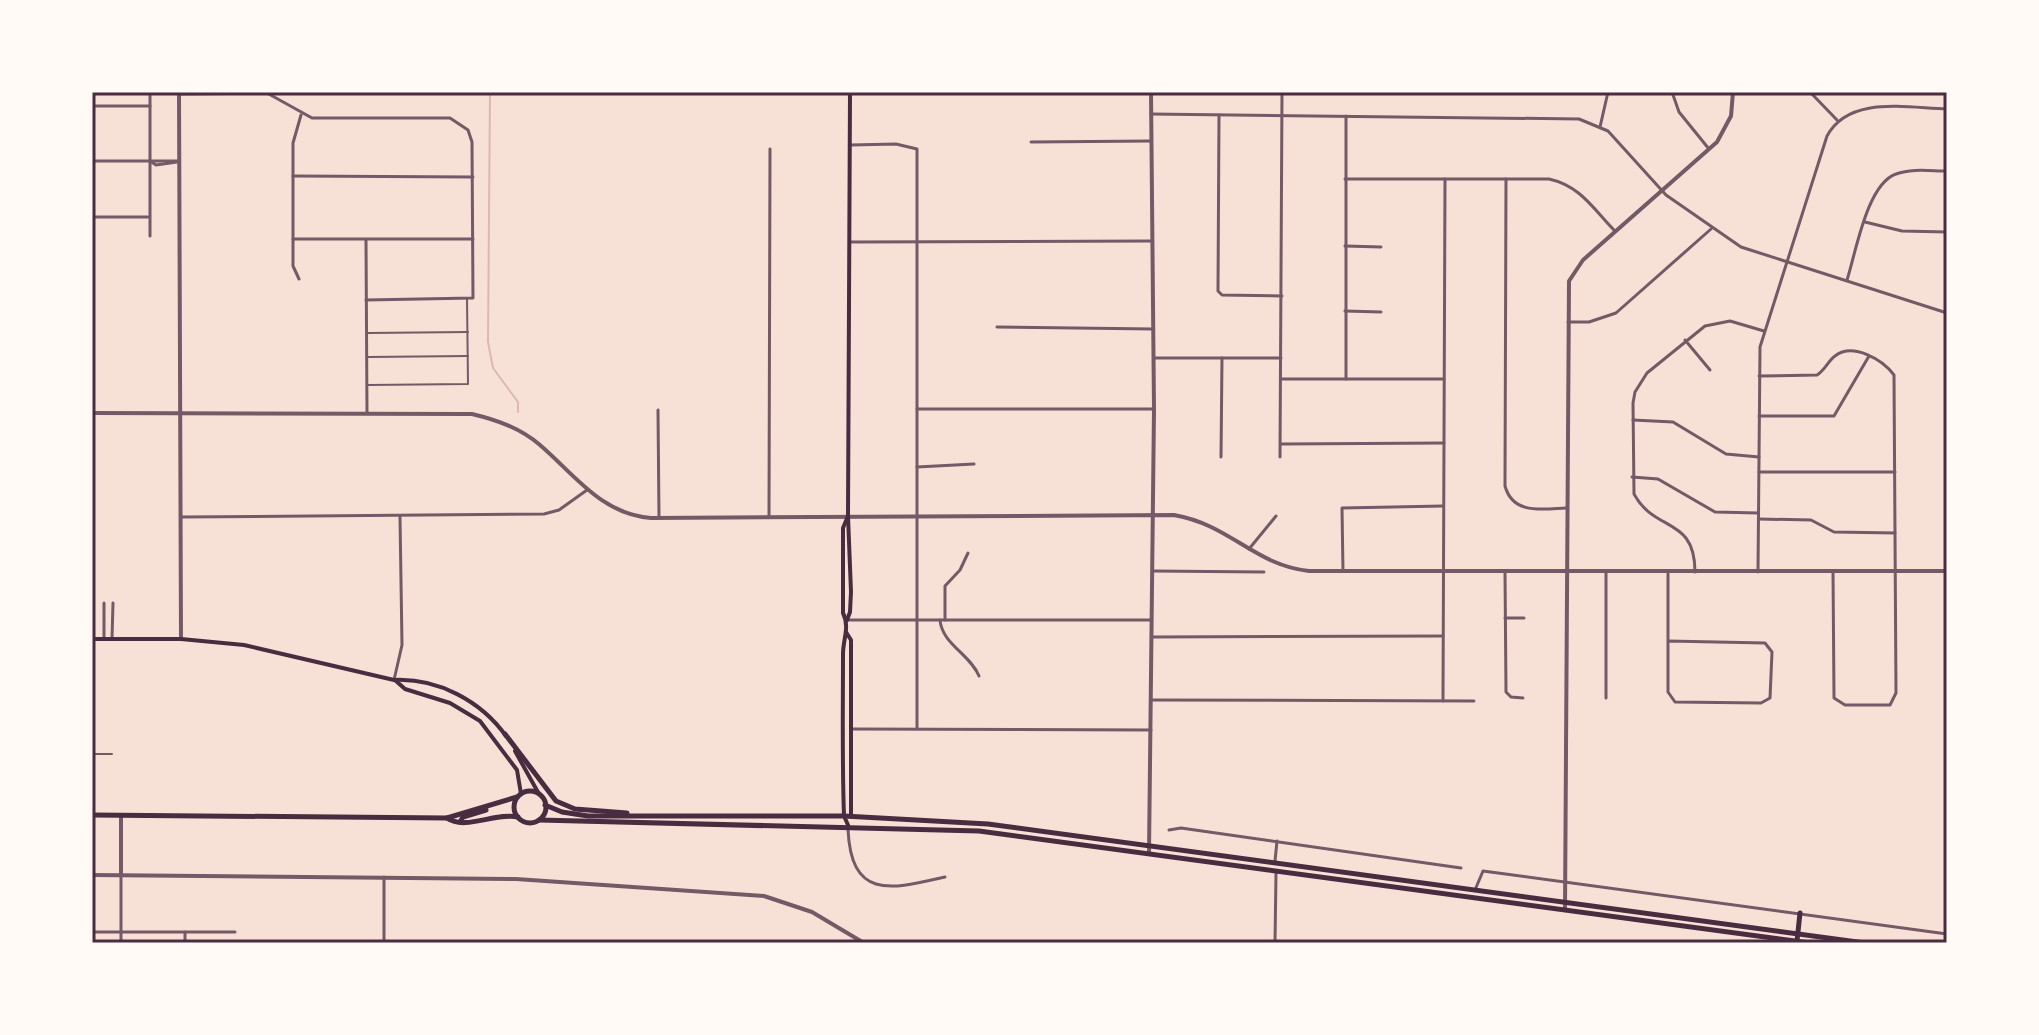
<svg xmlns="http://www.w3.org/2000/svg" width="2039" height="1035" viewBox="0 0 2039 1035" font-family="'Archivo Narrow',sans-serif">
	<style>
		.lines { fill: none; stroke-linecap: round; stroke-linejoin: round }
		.stream { stroke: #dcb8b0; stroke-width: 2 }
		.service { stroke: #755966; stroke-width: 2 }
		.minor { stroke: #755966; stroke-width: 3 }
		.tertiary { stroke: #755966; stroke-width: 4 }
		.secondary { stroke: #4a2c40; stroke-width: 4 }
		.primary { stroke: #4a2c40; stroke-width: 5 }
		.neatline { fill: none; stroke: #4a2c40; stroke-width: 3 }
	</style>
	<rect width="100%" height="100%" fill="#f7e1d7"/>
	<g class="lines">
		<polyline class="stream" points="490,92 488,342 493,368 518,402 518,412"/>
		<g class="service">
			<polyline points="368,333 468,332"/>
			<polyline points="368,357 468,356"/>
			<polyline points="368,385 468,384 467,299"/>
			<polyline points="92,754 112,754"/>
		</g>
		<g class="minor">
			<polyline points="150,92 150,236"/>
			<polyline points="1672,92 1679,112 1709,149"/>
			<polyline points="1810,92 1837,120"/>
			<polyline points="179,94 267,93 312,118 450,118 468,130 472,142 473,298 366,300"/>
			<polyline points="92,106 150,106"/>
			<polyline points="1151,114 1579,119 1608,131 1666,195 1741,247 1947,313"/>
			<polyline points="1219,115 1218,291 1222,295 1282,296"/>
			<polyline points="1346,116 1346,379"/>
			<polyline points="1600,127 1608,92"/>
			<polyline points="1031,142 1151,141"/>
			<polyline points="851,145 896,144 917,149 917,728"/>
			<polyline points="92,161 179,161"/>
			<polyline points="150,161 156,165 177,162"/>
			<polyline points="293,176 473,177"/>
			<path d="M1345 179H1549C1581 186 1594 210 1615 231"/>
			<path d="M1506 179 1505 486C1513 515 1542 509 1566 508"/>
			<polyline points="92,217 148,217"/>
			<polyline points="1865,222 1902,231 1947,232"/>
			<polyline points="293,239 473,239"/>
			<polyline points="366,240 367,412"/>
			<polyline points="851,242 1151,241"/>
			<polyline points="1345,246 1381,247"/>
			<polyline points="299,279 293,266 293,143 301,115"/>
			<path d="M1847 280C1856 252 1867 184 1896 174 1912 168 1931 171 1947 171"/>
			<polyline points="1345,311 1381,312"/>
			<polyline points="1568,322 1589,322 1616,313 1711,229"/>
			<polyline points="997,327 1153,329"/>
			<polyline points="1685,340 1710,370"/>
			<polyline points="1154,358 1281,358"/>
			<path d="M1759 376 1817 375C1825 370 1828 361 1835 356 1853 342 1883 360 1894 375L1896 693 1890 705H1845L1834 698 1833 571"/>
			<polyline points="1281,379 1444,379"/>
			<polyline points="917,409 1153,409"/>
			<polyline points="658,410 659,518"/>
			<polyline points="1759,416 1834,416 1869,356"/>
			<polyline points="1633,420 1673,422 1726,454 1759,457"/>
			<polyline points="1281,444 1444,443"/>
			<polyline points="1221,457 1222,358"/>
			<polyline points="1280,457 1282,92"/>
			<polyline points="917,467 974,464"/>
			<polyline points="1759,472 1895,472"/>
			<polyline points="1632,477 1658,479 1715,512 1758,513"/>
			<polyline points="769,516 770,149"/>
			<polyline points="182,517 544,514 559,510 587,490"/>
			<polyline points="1759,519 1811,520 1834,532 1895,533"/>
			<polyline points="1249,549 1276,516"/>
			<polyline points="1153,571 1264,572"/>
			<polyline points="1343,571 1342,508 1443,506"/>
			<polyline points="1505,572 1506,692 1511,697 1523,698"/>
			<polyline points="1606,572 1606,698"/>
			<path d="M1695 572C1695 516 1655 533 1634 494L1633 403 1635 392 1647 373 1705 326 1730 321 1764 331"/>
			<path d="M1758 572 1760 347 1827 136C1849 95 1907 108 1947 109"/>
			<polyline points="104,603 104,639"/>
			<polyline points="1505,618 1524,618"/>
			<polyline points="847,620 1151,620"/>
			<path d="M940 620C942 644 970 654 979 676"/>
			<polyline points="945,620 945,586 960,570 968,553"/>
			<polyline points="1152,637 1443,636"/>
			<polyline points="112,639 113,603"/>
			<polyline points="1668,640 1668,572"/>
			<polygon points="1668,641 1765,643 1772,652 1770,698 1761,703 1675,702 1668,692"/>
			<polyline points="394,680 402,645 400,517"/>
			<polyline points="1152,700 1474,701"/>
			<polyline points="1443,701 1445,179"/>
			<polyline points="851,729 1151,730"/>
			<path d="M848 829C851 901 892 889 945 877"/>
			<polyline points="1169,830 1181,828 1461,868"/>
			<polyline points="1275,861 1277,841"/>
			<polyline points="384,877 384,943"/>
			<polyline points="1475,890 1483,871 1947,934"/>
			<polyline points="92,932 235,932"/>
			<polyline points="185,932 185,943"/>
			<polyline points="121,943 121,875"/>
			<polyline points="1275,943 1276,873"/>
		</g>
		<g class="tertiary">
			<polyline points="179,92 181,639"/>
			<path d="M92 413 472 414C497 420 520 428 540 445 575 475 601 514 651 518L1174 515C1231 525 1254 565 1309 571H1947"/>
			<polyline points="1149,853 1154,409 1151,92"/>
			<polyline points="92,875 516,879 764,896 812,912 864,943"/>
			<polyline points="121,875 121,815"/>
			<polyline points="1565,910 1569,281 1583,260 1717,142 1731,116 1733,92"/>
		</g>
		<g class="secondary">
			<polyline points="847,620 850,612 851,592 848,516 850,92"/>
			<polyline points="846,632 851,640 851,816"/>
			<path d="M92 639H181L244 645 394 680C438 678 481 701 506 736"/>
			<polyline points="396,681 405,689 450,703 480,721 517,770 521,794"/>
			<polyline points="515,751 539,794"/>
			<path d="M848 825 844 816C842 762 843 708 843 654 843 639 850 627 843 613V528L848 516"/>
		</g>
		<g class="primary">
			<polyline points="505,734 556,801 575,809 627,813"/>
			<circle cx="530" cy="807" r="16"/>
			<polyline points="545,805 562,812 588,816 844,816 988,824 1865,943"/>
			<path d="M92 815 447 818C465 831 496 812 518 817"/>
			<polyline points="447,818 517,797"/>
			<polyline points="539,820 979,831 1810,943"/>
			<polyline points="460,822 463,817 486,810"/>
			<polyline points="1797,941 1800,913"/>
		</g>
	</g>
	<rect width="2039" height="1035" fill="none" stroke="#fffaf5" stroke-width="188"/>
	<rect x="94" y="94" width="1851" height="847" class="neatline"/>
</svg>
